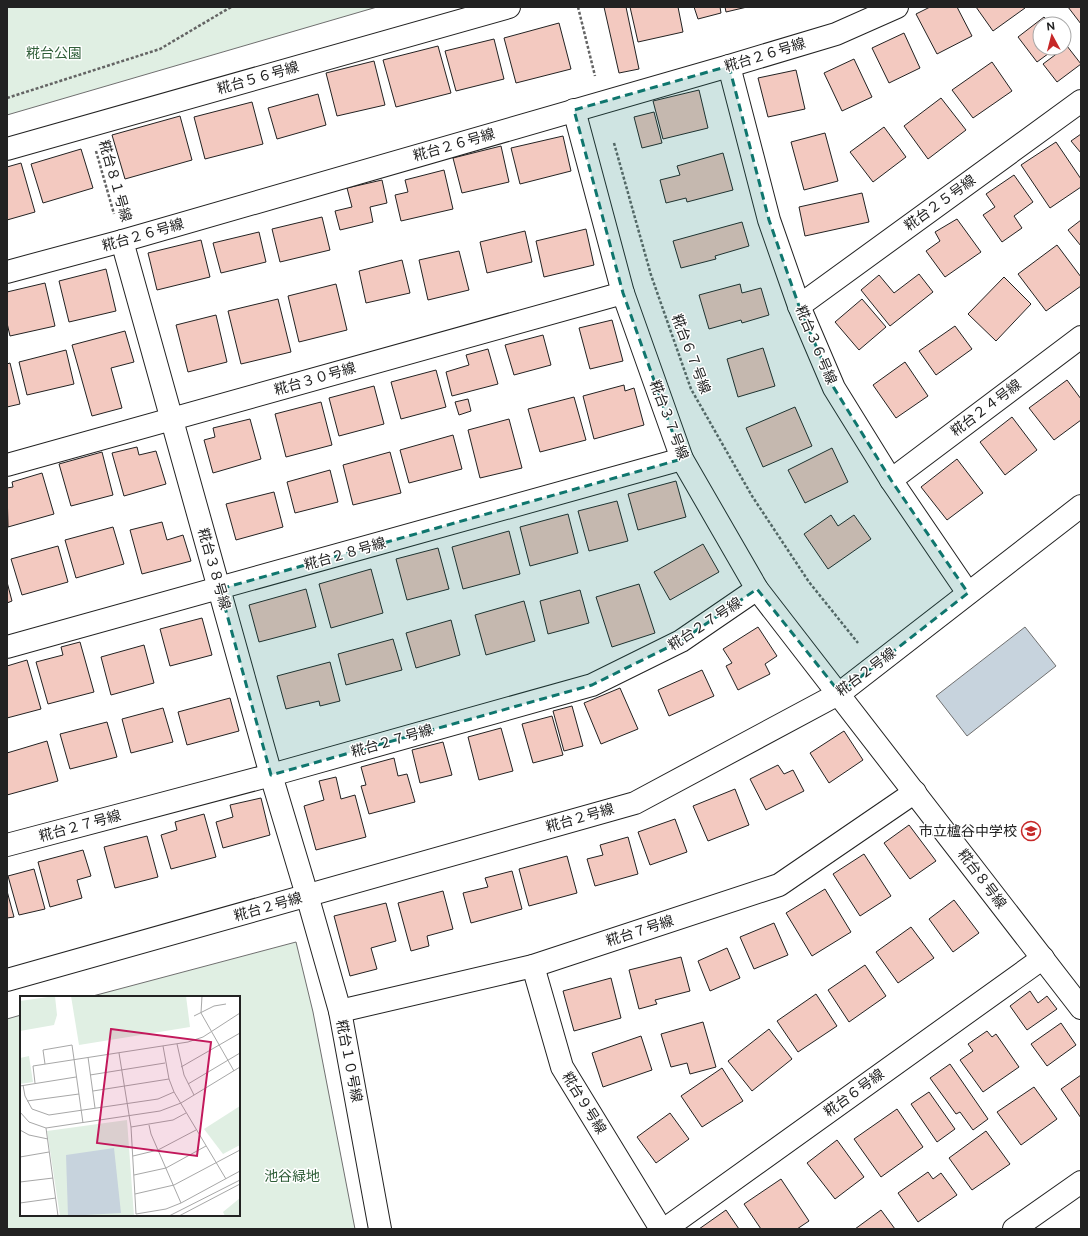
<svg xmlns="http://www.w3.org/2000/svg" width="1088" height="1236" viewBox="0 0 1088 1236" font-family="Figtree,'Noto Sans JP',sans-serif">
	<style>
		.green { fill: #e0efe3; stroke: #6f6f6f }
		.water { fill: #c7d3dd; stroke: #6f6f6f }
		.building { fill: #f3c9c0; stroke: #222 }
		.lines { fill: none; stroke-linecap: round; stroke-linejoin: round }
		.minor-casing { stroke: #222; stroke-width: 24 }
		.path { stroke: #646464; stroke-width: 2.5; stroke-dasharray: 3 2; stroke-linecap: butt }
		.minor { stroke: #fff; stroke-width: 22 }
		.marked { fill: #0f766e; fill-opacity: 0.2; stroke: #0f766e; stroke-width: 3; stroke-dasharray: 8 5; stroke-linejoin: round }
		.labels { text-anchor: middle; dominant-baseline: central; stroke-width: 3; stroke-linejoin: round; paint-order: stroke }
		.park-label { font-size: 14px; fill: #2f5e38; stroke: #fff }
		.street-label { font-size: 14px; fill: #222; stroke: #fff }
		.poi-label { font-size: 14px; fill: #222; stroke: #fff; text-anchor: end }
		.inset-road { fill: none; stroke: #a7a7a7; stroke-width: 1 }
		.view { fill: #c2185b; fill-opacity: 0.15; stroke: #c2185b; stroke-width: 2 }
		.inset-edge { fill: none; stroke: #222; stroke-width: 2 }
	</style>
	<rect width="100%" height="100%" fill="#fff"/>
	<g class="green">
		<polygon points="7,7 377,7 7,115"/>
		<polygon points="296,942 313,1012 355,1229 7,1229 7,1019 21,1015 21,1215 239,1215 239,997 89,997"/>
	</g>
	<polygon class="water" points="1025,627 1056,666 967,736 936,696"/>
	<g class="building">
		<polygon points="604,7 626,7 639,69 619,73"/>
		<polygon points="630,7 678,7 683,32 638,42"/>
		<polygon points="694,7 720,7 721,13 698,19"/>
		<polygon points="725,7 747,7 726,12"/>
		<polygon points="930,7 957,7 972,36 937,54 916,14"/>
		<polygon points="976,7 1024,7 1025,8 993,31"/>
		<polygon points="1068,7 1081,7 1081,24"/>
		<polygon points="1044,17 1050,24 1040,24 1040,48 1056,48 1037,62 1018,37"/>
		<polygon points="559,23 571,69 516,83 504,38"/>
		<polygon points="904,33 920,68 889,83 872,48"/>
		<polygon points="494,39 504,79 456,91 445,51"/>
		<polygon points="438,46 451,93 396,107 383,60"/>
		<polygon points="1067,46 1081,64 1057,82 1043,64"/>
		<polygon points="854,59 872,97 842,111 824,73"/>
		<polygon points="374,61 385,105 337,116 326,73"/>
		<polygon points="992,62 1012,91 973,118 952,90"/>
		<polygon points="796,70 805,109 768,117 758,78"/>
		<polygon points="699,90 708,128 663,139 653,101"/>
		<polygon points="318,94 326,125 277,139 268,108"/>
		<polygon points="941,98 966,130 928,159 904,126"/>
		<polygon points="252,102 263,144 205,159 194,117"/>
		<polygon points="654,112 662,143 642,148 634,117"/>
		<polygon points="180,116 192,160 125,179 112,135"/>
		<polygon points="884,127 906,157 873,182 850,152"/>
		<polygon points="825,133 838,181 804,190 791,142"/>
		<polygon points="1081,134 1081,153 1071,141"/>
		<polygon points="563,136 571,171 520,184 511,148"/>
		<polygon points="1056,142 1081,179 1081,187 1050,208 1021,165"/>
		<polygon points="501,146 509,182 462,193 453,158"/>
		<polygon points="81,149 93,188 43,203 31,164"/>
		<polygon points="723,153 733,190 687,202 686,198 666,203 660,180 680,175 677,166"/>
		<polygon points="21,163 35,212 7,220 7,167"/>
		<polygon points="444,170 453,209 401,221 395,195 408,192 405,180"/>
		<polygon points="1014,175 1033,202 1014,216 1022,228 1002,242 983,215 995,207 986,194"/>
		<polygon points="382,180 387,203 370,207 373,222 340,230 335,211 352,207 347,188"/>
		<polygon points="862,193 869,222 805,236 799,207"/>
		<polygon points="322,217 330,250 280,262 272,229"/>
		<polygon points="957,219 981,252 945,277 926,251 940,241 935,232"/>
		<polygon points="1081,220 1081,246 1068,230"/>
		<polygon points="742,222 749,246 715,256 716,259 681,268 673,241"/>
		<polygon points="586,229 594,265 544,277 536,241"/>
		<polygon points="525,231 532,262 487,273 480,242"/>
		<polygon points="259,232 266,262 221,273 213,243"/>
		<polygon points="201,240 210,277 157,290 148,253"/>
		<polygon points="1057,245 1081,277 1081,286 1046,311 1018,274"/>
		<polygon points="459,251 469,290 428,300 419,260"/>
		<polygon points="402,260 410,293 366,303 359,271"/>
		<polygon points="106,269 116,311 69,322 59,281"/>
		<polygon points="919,274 933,292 890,326 861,290 879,275 894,293"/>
		<polygon points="1004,277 1031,304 996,341 968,314"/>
		<polygon points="45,283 55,326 10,336 7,323 7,292"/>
		<polygon points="336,284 347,330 299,342 288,296"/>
		<polygon points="740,284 742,293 761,288 769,315 742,323 741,320 709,329 699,295"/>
		<polygon points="278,299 291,352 241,364 228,311"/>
		<polygon points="862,299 886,327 859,350 835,322"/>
		<polygon points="216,315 227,362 188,372 176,325"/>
		<polygon points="612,320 623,361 590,369 579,328"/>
		<polygon points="955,326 972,349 936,375 919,351"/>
		<polygon points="125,331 134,362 111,368 122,408 92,416 72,345"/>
		<polygon points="543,335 551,365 514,375 505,345"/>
		<polygon points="763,348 775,386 738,397 727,359"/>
		<polygon points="488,349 498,384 452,396 446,372 469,365 466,355"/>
		<polygon points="66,350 74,384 27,395 19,362"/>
		<polygon points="905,362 928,396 896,418 873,385"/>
		<polygon points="10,363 20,404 7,407 7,364"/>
		<polygon points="436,370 446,407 401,419 391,382"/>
		<polygon points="1067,380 1081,399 1081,420 1054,440 1029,408"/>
		<polygon points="624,385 625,391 634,388 644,425 594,439 583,396"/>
		<polygon points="374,386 384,424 339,436 329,398"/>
		<polygon points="574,397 586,440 540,452 528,409"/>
		<polygon points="468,399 471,411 459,415 455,402"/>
		<polygon points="321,402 332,445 286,457 275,414"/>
		<polygon points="795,407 812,446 763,467 746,428"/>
		<polygon points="1012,417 1037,450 1005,475 980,442"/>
		<polygon points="250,419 261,459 213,473 204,440 215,437 213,428"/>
		<polygon points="509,419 522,468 480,478 468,430"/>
		<polygon points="453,435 462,469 409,483 400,450"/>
		<polygon points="137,447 139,455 156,451 166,484 124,496 112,453"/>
		<polygon points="832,448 848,482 805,503 788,470"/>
		<polygon points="102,452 113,495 71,506 59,464"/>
		<polygon points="390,452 401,493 353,505 343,465"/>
		<polygon points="957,459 983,493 947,520 921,487"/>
		<polygon points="330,470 338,502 295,513 287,482"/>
		<polygon points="42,473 54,514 8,527 7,488 13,487 12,482"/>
		<polygon points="676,481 686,517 638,530 628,494"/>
		<polygon points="274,492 283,527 236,540 226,504"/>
		<polygon points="617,501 628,541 589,551 578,511"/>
		<polygon points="568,514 578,553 530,566 520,527"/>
		<polygon points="831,515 838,526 854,515 871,539 828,569 804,534"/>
		<polygon points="162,522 167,540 183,535 191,561 142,574 130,530"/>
		<polygon points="113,527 124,564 76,578 65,540"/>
		<polygon points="509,531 520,574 463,589 452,547"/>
		<polygon points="703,544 719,572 670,600 654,572"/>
		<polygon points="58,546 68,582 22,595 11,559"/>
		<polygon points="438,548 449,589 407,600 396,559"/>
		<polygon points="371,569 383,613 331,628 319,584"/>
		<polygon points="7,582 12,601 7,603"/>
		<polygon points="639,584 655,633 612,647 596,597"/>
		<polygon points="306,589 316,627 259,642 249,605"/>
		<polygon points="580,590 589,623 548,634 540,601"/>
		<polygon points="524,601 535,641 486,655 475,615"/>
		<polygon points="202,618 212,655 170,666 160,629"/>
		<polygon points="451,620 460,655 416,668 406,633"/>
		<polygon points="758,627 777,656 765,664 770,674 738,690 726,666 732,663 723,649"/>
		<polygon points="393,639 402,670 346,685 338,654"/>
		<polygon points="80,642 94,692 48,704 36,662 63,655 61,647"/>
		<polygon points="144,645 154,683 111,695 101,657"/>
		<polygon points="27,660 41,709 7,718 7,666"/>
		<polygon points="330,662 340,701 320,706 319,701 286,709 277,676"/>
		<polygon points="702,670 714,696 669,716 658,690"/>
		<polygon points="620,688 638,729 601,744 584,703"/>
		<polygon points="230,698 239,731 187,745 178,712"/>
		<polygon points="572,706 583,746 564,751 553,711"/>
		<polygon points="163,708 173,742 131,753 122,719"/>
		<polygon points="552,716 563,755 533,763 522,724"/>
		<polygon points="107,722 117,757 70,769 60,734"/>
		<polygon points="501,728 513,771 479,780 468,737"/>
		<polygon points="844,731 863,760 829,783 810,753"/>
		<polygon points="47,741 58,781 7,795 7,753"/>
		<polygon points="443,742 452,775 420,783 412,750"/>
		<polygon points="394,758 398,776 407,774 415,802 369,814 361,786 366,785 361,767"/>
		<polygon points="778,765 784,774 793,770 804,791 766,810 750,779"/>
		<polygon points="336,777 341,799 355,795 366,837 316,850 304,806 324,800 319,781"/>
		<polygon points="735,789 749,825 708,841 693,806"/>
		<polygon points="261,798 270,835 223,848 216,822 233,817 230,805"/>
		<polygon points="204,814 216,857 171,869 161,835 177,830 175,822"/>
		<polygon points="675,819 687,852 650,865 638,832"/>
		<polygon points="909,825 936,861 910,879 884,843"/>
		<polygon points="147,836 158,877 115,888 104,847"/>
		<polygon points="628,837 638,874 595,886 587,859 603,855 600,845"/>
		<polygon points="83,850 91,876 77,880 82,898 50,907 38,862"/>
		<polygon points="864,854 891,896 860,916 833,874"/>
		<polygon points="567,856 577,893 529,906 519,869"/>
		<polygon points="34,869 45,909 19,915 8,876"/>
		<polygon points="512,871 522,909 471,923 463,893 488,887 485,878"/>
		<polygon points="825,889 851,932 812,956 786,913"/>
		<polygon points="7,891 14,917 7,918"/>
		<polygon points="443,891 453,929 427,936 429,946 411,951 398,903"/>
		<polygon points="954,900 979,933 953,952 929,919"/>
		<polygon points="386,903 396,941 371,948 377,969 350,976 334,916"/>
		<polygon points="774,923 788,955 754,969 740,937"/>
		<polygon points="911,927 934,958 898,983 876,952"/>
		<polygon points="727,948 740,978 710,991 698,961"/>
		<polygon points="681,957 690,991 655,1000 657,1004 639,1009 629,970"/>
		<polygon points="865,965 886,996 849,1022 828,990"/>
		<polygon points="611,978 621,1018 574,1031 563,991"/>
		<polygon points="1030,991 1038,1003 1047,996 1057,1009 1027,1030 1010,1006"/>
		<polygon points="816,994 837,1026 798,1052 777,1021"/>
		<polygon points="703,1022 716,1067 690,1074 687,1063 671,1067 661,1034"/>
		<polygon points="1061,1023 1076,1045 1047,1066 1031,1044"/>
		<polygon points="769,1029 792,1059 752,1091 728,1061"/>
		<polygon points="987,1031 992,1037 996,1034 1019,1067 983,1092 960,1060 973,1051 968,1044"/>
		<polygon points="641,1036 652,1070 603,1087 592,1053"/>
		<polygon points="950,1064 988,1119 973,1130 960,1112 956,1114 930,1078"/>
		<polygon points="722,1068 743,1101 702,1127 681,1096"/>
		<polygon points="1081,1075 1081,1118 1061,1089"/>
		<polygon points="1034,1087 1057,1119 1021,1145 997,1112"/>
		<polygon points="929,1092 955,1129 937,1142 911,1104"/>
		<polygon points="897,1109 923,1147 881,1177 854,1139"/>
		<polygon points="670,1113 689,1139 656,1163 637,1137"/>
		<polygon points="986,1131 1010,1164 972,1190 949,1158"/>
		<polygon points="837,1140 864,1177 835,1199 807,1163"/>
		<polygon points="928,1172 933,1179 941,1173 957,1195 918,1222 898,1193"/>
		<polygon points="781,1179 809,1221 797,1229 761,1229 744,1204"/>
		<polygon points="726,1210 739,1229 699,1229"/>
		<polygon points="881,1210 895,1229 855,1229"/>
	</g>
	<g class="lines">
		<defs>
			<g id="minor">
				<polyline points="729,66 769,220 799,306 834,388 891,480 968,593"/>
				<polyline points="574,110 623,293 682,459 757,589 1081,1008"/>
				<polyline points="7,149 509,7"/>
				<polyline points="122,241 271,775 307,895 340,1011 380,1229"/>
				<polyline points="7,272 122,241 729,66 836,34 897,7"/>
				<polyline points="799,306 1081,101"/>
				<polyline points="7,465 623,293"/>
				<polyline points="891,480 1081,337"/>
				<polyline points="7,647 682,459"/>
				<polyline points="7,845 271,775 592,685 681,641 757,589"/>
				<polyline points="533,966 562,1067 661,1229"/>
				<polyline points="7,980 635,803 840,693 1081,506"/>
				<polyline points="340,1011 533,966 779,885 915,792"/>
				<polyline points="665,1229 1043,958"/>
				<polyline points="1014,1229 1081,1182"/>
			</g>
		</defs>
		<use href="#minor" class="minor-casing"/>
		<g class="path">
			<polyline points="578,7 595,76"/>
			<polyline points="7,98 160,49 231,7"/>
			<polyline points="614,143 651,275 691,389 752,496 809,582 858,643"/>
			<polyline points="96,151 114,214"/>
		</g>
		<use href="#minor" class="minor"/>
	</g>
	<path class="marked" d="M729 66 769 220 799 306 834 388 891 480 968 593 840 693 757 589 681 641 592 685 271 775 220 589 682 459 623 293 574 110Z"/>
	<defs>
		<symbol id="school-ring" viewBox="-11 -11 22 22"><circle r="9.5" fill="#fff" stroke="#c62828" stroke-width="1.5"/><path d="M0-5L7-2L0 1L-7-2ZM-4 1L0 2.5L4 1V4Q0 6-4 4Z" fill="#c62828"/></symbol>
	</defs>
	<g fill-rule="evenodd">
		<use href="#school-ring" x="1020" y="820" width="22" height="22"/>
	</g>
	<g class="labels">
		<g class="park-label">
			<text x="54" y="53">糀台公園</text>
			<text x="292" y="1176">池谷緑地</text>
		</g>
		<g class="street-label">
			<text transform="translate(765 55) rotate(-17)">糀台２６号線</text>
			<text transform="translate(258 78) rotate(-16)">糀台５６号線</text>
			<text transform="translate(454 145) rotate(-16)">糀台２６号線</text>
			<text transform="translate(115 181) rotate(74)">糀台８１号線</text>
			<text transform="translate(940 203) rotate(-36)">糀台２５号線</text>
			<text transform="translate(143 235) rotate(-16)">糀台２６号線</text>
			<text transform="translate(816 345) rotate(67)">糀台３６号線</text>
			<text transform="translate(691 354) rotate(69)">糀台６７号線</text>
			<text transform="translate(315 379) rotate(-16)">糀台３０号線</text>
			<text transform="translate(986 408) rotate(-37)">糀台２４号線</text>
			<text transform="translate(669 420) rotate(69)">糀台３７号線</text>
			<text transform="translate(345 554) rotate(-16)">糀台２８号線</text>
			<text transform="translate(214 569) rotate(74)">糀台３８号線</text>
			<text transform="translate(705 624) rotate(-33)">糀台２７号線</text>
			<text transform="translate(866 672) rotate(-37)">糀台２号線</text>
			<text transform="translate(392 741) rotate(-16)">糀台２７号線</text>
			<text transform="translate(580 818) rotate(-16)">糀台２号線</text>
			<text transform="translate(80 826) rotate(-15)">糀台２７号線</text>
			<text transform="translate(982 879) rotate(53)">糀台８号線</text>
			<text transform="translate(268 907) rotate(-16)">糀台２号線</text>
			<text transform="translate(640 931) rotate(-18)">糀台７号線</text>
			<text transform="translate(349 1061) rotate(79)">糀台１０号線</text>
			<text transform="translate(854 1093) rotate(-36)">糀台６号線</text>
			<text transform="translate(584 1103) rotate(58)">糀台９号線</text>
		</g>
		<g class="poi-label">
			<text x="1017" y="831">市立櫨谷中学校</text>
		</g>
	</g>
	<g transform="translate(20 996)">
		<rect width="220" height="220" fill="#fff"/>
		<path d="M35 0 37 19 34 29 0 35V5ZM51 0H166L170 31 59 49ZM9 60 13 86 0 88V62ZM220 110V149L203 158 184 133ZM107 124 114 220H40L27 135ZM220 202V220H205L203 216Z" fill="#e0efe3"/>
		<path d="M94 152 101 217 48 220 46 159Z" fill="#c7d3dd"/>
		<path class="inset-road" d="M182 0 181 17 214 75M174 20 194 10 206 8M157 48 164 79 174 99M143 50 149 83 154 96 206 183M99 57 111 131 116 218 146 213 161 207 220 175M68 61 75 112M25 68 23 54 52 49 63 127M161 71 220 37M70 79 145 67M15 87 13 70 168 46 183 41 220 17M168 88 220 57M3 89 5 100 12 113 29 119 138 103 154 96M0 90 56 81M73 95 149 83M7 105 59 98M0 116 9 126 26 132 140 115 161 107 220 71M129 129 131 138 161 207M111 131 153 124 166 117M26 132 38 220M0 134 9 139 28 143M113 160 138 154 176 134M0 161 29 156M114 179 146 172 186 150M0 186 33 182M115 198 154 189 220 154M0 207 36 202M149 220 220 184M159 220 220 188"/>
		<path class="view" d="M91 33 191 46 177 160 77 147Z"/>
		<rect width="220" height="220" class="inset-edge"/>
	</g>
	<rect width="1088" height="1236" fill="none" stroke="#222222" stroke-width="16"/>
	<g transform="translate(1052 36) rotate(353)"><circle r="19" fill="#ffffff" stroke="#a7a7a7"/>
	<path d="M0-3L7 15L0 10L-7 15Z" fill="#c62828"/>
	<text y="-6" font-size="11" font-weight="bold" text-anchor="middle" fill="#222222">N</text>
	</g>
</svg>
